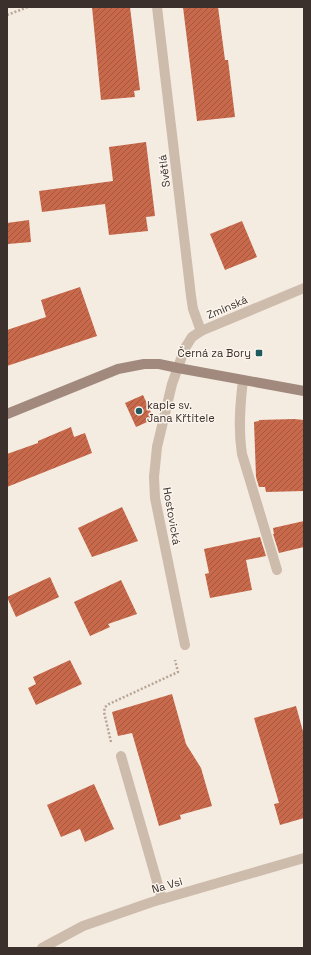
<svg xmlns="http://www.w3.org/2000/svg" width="311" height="955" viewBox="0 0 311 955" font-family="'Space Grotesk',sans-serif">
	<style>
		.building { fill: url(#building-hatch) }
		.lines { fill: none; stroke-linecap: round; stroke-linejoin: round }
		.path { stroke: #b9a596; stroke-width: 2.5; stroke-dasharray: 2 2; stroke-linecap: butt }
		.lane { stroke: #cdbbac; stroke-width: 10 }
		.street { stroke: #cdbbac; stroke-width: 10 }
		.secondary { stroke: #a18a7d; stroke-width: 10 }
		.poi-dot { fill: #1f5a5e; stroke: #fbf5ee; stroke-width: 1.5 }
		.labels { text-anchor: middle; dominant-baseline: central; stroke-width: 3; stroke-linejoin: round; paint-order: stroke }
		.street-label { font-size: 11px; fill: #3b302b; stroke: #fbf5ee }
		.poi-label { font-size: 11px; fill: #3b302b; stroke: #fbf5ee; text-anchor: end }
	</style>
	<defs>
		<pattern id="building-hatch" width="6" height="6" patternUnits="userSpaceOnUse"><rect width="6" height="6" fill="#c8694b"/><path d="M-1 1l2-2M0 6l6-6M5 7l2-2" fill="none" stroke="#a4573f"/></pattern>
	</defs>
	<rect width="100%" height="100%" fill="#f4ebe1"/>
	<g class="building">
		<polygon points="92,7 130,7 140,90 134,91 135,97 101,100"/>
		<polygon points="183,7 218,7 225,60 228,60 235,117 197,121"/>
		<polygon points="146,142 155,216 146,217 148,231 109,235 105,204 42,212 39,191 113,181 109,147"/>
		<polygon points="29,220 31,242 8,244 7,223"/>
		<polygon points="242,221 257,257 225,270 210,234"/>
		<polygon points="80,287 97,336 7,366 7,330 46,317 41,300"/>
		<polygon points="143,395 154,419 136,427 125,403"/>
		<polygon points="294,419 304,420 304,491 266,492 265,487 259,487 256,477 254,422 259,421 259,420"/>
		<polygon points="71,427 74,437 85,433 92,453 7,487 7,454 38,443 38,441"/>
		<polygon points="122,507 138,541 92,557 78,528"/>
		<polygon points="304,521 304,547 279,553 273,534 274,534 273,528"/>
		<polygon points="260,537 266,556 246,560 252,590 210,598 205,574 209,573 204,549"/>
		<polygon points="50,577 59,597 16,617 7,597"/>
		<polygon points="121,580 137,614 108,624 110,627 90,636 74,602"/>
		<polygon points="70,660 82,684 36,705 28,688 36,684 33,677"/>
		<polygon points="172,694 186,744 201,768 212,806 180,815 181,819 159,826 132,733 118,736 112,712"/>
		<polygon points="296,706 304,735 304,818 280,825 274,804 279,803 254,718"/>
		<polygon points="94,784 114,829 85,842 80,829 61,837 47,805"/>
	</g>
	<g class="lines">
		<g class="path">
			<polyline points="7,15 28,7"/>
			<polyline points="111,742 104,712 105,707 109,704 178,672 175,660"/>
		</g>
		<g class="lane">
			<path d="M243 380C240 405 238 429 242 454L277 570"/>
			<polyline points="121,756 162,899"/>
		</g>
		<g class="street">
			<polyline points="157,7 191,296 193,309 201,331"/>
			<polyline points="185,645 155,498 154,477 157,447 172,384 185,348 192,337 201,331 304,288"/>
			<polyline points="42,948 83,926 152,902 304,858"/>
		</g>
		<polyline class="secondary" points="7,414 118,369 144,364 159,364 178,368 304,391"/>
	</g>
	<g class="poi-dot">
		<rect x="255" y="349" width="8" height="8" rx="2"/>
		<circle cx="139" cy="411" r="4"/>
	</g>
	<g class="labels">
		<g class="street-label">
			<text transform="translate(164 171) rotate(-97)">Světlá</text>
			<text transform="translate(227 307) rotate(-23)">Zminská</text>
			<text transform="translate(172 516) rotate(80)">Hostovická</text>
			<text transform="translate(167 885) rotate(-16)">Na Vsi</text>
		</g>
		<g class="poi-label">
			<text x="251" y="353">Černá za Bory</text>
			<text x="147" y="405" text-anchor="start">kaple sv.<tspan x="147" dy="13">Jana Křtitele</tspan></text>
		</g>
	</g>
	<rect width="311" height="955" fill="none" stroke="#3b302b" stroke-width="16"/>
</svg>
